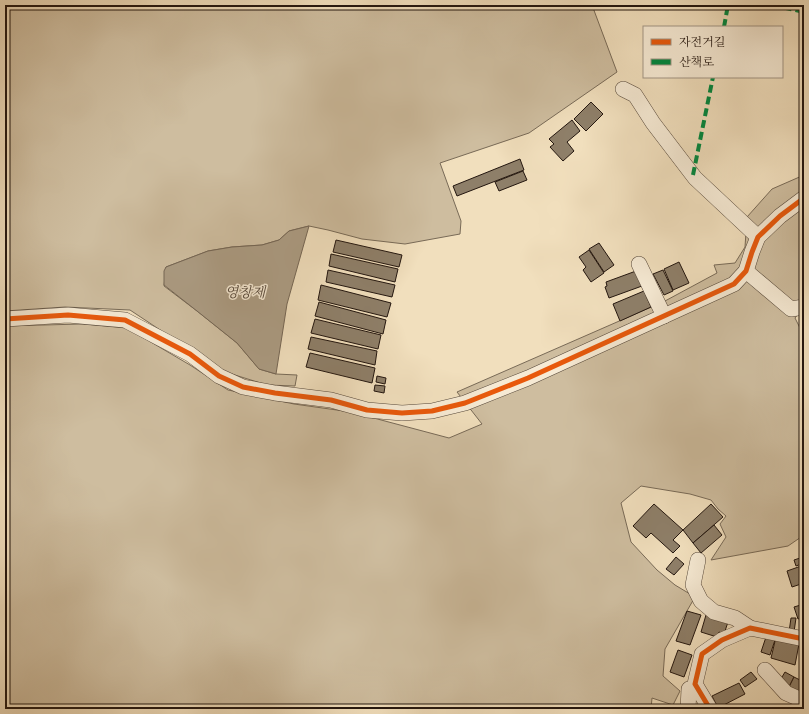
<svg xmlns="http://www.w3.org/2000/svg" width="809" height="714" viewBox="0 0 809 714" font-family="'Libre Caslon Text','Noto Serif KR',serif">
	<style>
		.green { fill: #cebd9f; stroke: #786a57 }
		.water { fill: #ab9b82; stroke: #756654 }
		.building { fill: #8e7f69; stroke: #23160f }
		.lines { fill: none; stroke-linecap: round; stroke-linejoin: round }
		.minor-casing { stroke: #56483a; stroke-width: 16 }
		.minor { stroke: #f6ead4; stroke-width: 15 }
		.quiet { stroke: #00873e; stroke-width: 4; stroke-dasharray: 8 4; stroke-linecap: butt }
		.cycleway-casing { stroke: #f6ead4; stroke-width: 8 }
		.cycleway { stroke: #e8590c; stroke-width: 5 }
		.labels { text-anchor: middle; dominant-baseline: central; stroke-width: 3; stroke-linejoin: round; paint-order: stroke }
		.water-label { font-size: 14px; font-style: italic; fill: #594b3d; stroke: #f6ead4 }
	</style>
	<rect width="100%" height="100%" fill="#f1dfbd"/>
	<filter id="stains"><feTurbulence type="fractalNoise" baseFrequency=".005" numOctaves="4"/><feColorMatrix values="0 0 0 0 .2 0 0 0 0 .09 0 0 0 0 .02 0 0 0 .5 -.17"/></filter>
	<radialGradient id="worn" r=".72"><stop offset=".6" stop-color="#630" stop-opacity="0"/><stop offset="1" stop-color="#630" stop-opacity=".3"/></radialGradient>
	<g class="green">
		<polygon points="5,5 592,5 617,72 529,133 440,163 461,221 460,234 405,244 362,239 328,230 309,226 289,231 279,240 262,245 232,247 208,251 166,267 164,286 197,311 237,343 259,369 276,374 297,375 295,386 267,385 222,371 130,310 65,307 5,311"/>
		<polygon points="804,175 804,306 795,318 804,336 804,535 788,546 711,560 726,537 720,524 726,516 718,509 711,500 690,494 641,486 621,503 631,542 657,570 675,585 695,597 665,649 663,676 680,691 673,705 652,698 651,709 5,709 5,326 82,324 127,328 190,365 228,390 294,404 351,412 449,438 482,424 457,392 665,301 717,273 714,265 735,263 745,247 747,217 772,189"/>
	</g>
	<polygon class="water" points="309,226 287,304 276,374 259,369 237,343 197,311 164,285 164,271 166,267 208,251 232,247 262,245 279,240 289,231"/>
	<g class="building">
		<polygon points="591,102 603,114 586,131 574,119"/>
		<polygon points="572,120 580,131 567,142 574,151 563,161 550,147 554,144 549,139"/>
		<polygon points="520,159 524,170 457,196 453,186"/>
		<polygon points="523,171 527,180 499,191 495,182"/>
		<polygon points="336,240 402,255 399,267 333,252"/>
		<polygon points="599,243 614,265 604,272 589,249"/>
		<polygon points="589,250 604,273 591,282 583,270 586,267 579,257"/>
		<polygon points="331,254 398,269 395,282 329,266"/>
		<polygon points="679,262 689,283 673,290 664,269"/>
		<polygon points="328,270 395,285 392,297 326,282"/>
		<polygon points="663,270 673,291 664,295 653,274"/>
		<polygon points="636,271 642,286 609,298 605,287 607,286 606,282"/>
		<polygon points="321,285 391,303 387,317 318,300"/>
		<polygon points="644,291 651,307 620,321 613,304"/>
		<polygon points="319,302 386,320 383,334 315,316"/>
		<polygon points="315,319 381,335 378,349 311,333"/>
		<polygon points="311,337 377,351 375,365 308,349"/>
		<polygon points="310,353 375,368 372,383 306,367"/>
		<polygon points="377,376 386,378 385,384 376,382"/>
		<polygon points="375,385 385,386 384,393 374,391"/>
		<polygon points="654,504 683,530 673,540 680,546 673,553 651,533 646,538 633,526"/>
		<polygon points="711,504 723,517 693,543 683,530"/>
		<polygon points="714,525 722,535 701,553 693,543"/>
		<polygon points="676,557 684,564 674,575 666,569"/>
		<polygon points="803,557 804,563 796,566 794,560"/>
		<polygon points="804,565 804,583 792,587 787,571"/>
		<polygon points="804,604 804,617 798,619 794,607"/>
		<polygon points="687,611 701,615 690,645 676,641"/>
		<polygon points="706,615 728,622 724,634 719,632 717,637 701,632"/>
		<polygon points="791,618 796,618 794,632 789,632"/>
		<polygon points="766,637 775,640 770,655 761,652"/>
		<polygon points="776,637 799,644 795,665 771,658"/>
		<polygon points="678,650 692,655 684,677 670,672"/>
		<polygon points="751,672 757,679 745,687 740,680"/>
		<polygon points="785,672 794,677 789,687 779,682"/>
		<polygon points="794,677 804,682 804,694 789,687"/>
		<polygon points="739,683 745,694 718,708 712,696"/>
	</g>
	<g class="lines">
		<defs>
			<g id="minor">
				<polyline points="623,89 635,95 653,123 695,178 758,237"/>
				<polyline points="639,264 664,316"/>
				<polyline points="746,271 791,309 804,307"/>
				<polyline points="5,319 68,315 125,320 190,354 219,376 243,387 275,393 331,400 367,410 402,413 432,411 465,403 528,378 734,284 746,271 752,252 758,237 780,216 804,198"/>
				<polyline points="698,560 693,585 701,601 714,612 735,618 750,628"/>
				<polyline points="765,670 786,693 804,701"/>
				<polyline points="688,709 689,689 697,688"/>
				<polyline points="710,709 695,684 702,654 722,640 750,628 804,639"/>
			</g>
		</defs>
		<use href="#minor" class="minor-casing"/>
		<use href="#minor" class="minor"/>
		<g class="quiet">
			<polyline points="772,5 804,12"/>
			<polyline points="724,27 728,5"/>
			<polyline points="693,175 713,77"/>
		</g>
		<defs>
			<g id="cycleway">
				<polyline points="5,319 68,315 125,320 190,354 219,376 243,387 275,393 331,400 367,410 402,413 432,411 465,403 528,378 734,284 746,271 752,252 758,237 780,216 804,198"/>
				<polyline points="710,709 695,684 702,654 722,640 750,628 804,639"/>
			</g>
		</defs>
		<use href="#cycleway" class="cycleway-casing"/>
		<use href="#cycleway" class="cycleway"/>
	</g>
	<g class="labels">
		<g class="water-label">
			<text x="245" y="292">영창제</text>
		</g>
	</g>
	<rect width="809" height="714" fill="none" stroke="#f1dfbd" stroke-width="20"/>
	<rect x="6" y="6" width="797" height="702" fill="none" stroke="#23160f" stroke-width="2"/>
	<rect x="10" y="10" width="789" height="694" fill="none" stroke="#23160f"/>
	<rect x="643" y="26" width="140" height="52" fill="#f6ead4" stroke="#a29585"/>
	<rect x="651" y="39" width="20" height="6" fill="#e8590c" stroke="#a29585"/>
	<text x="679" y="46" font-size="12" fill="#23160f">자전거길</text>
	<rect x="651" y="59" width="20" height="6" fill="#00873e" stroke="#a29585"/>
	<text x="679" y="66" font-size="12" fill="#23160f">산책로</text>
	<rect width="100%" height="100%" filter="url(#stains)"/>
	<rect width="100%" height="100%" fill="url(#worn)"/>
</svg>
